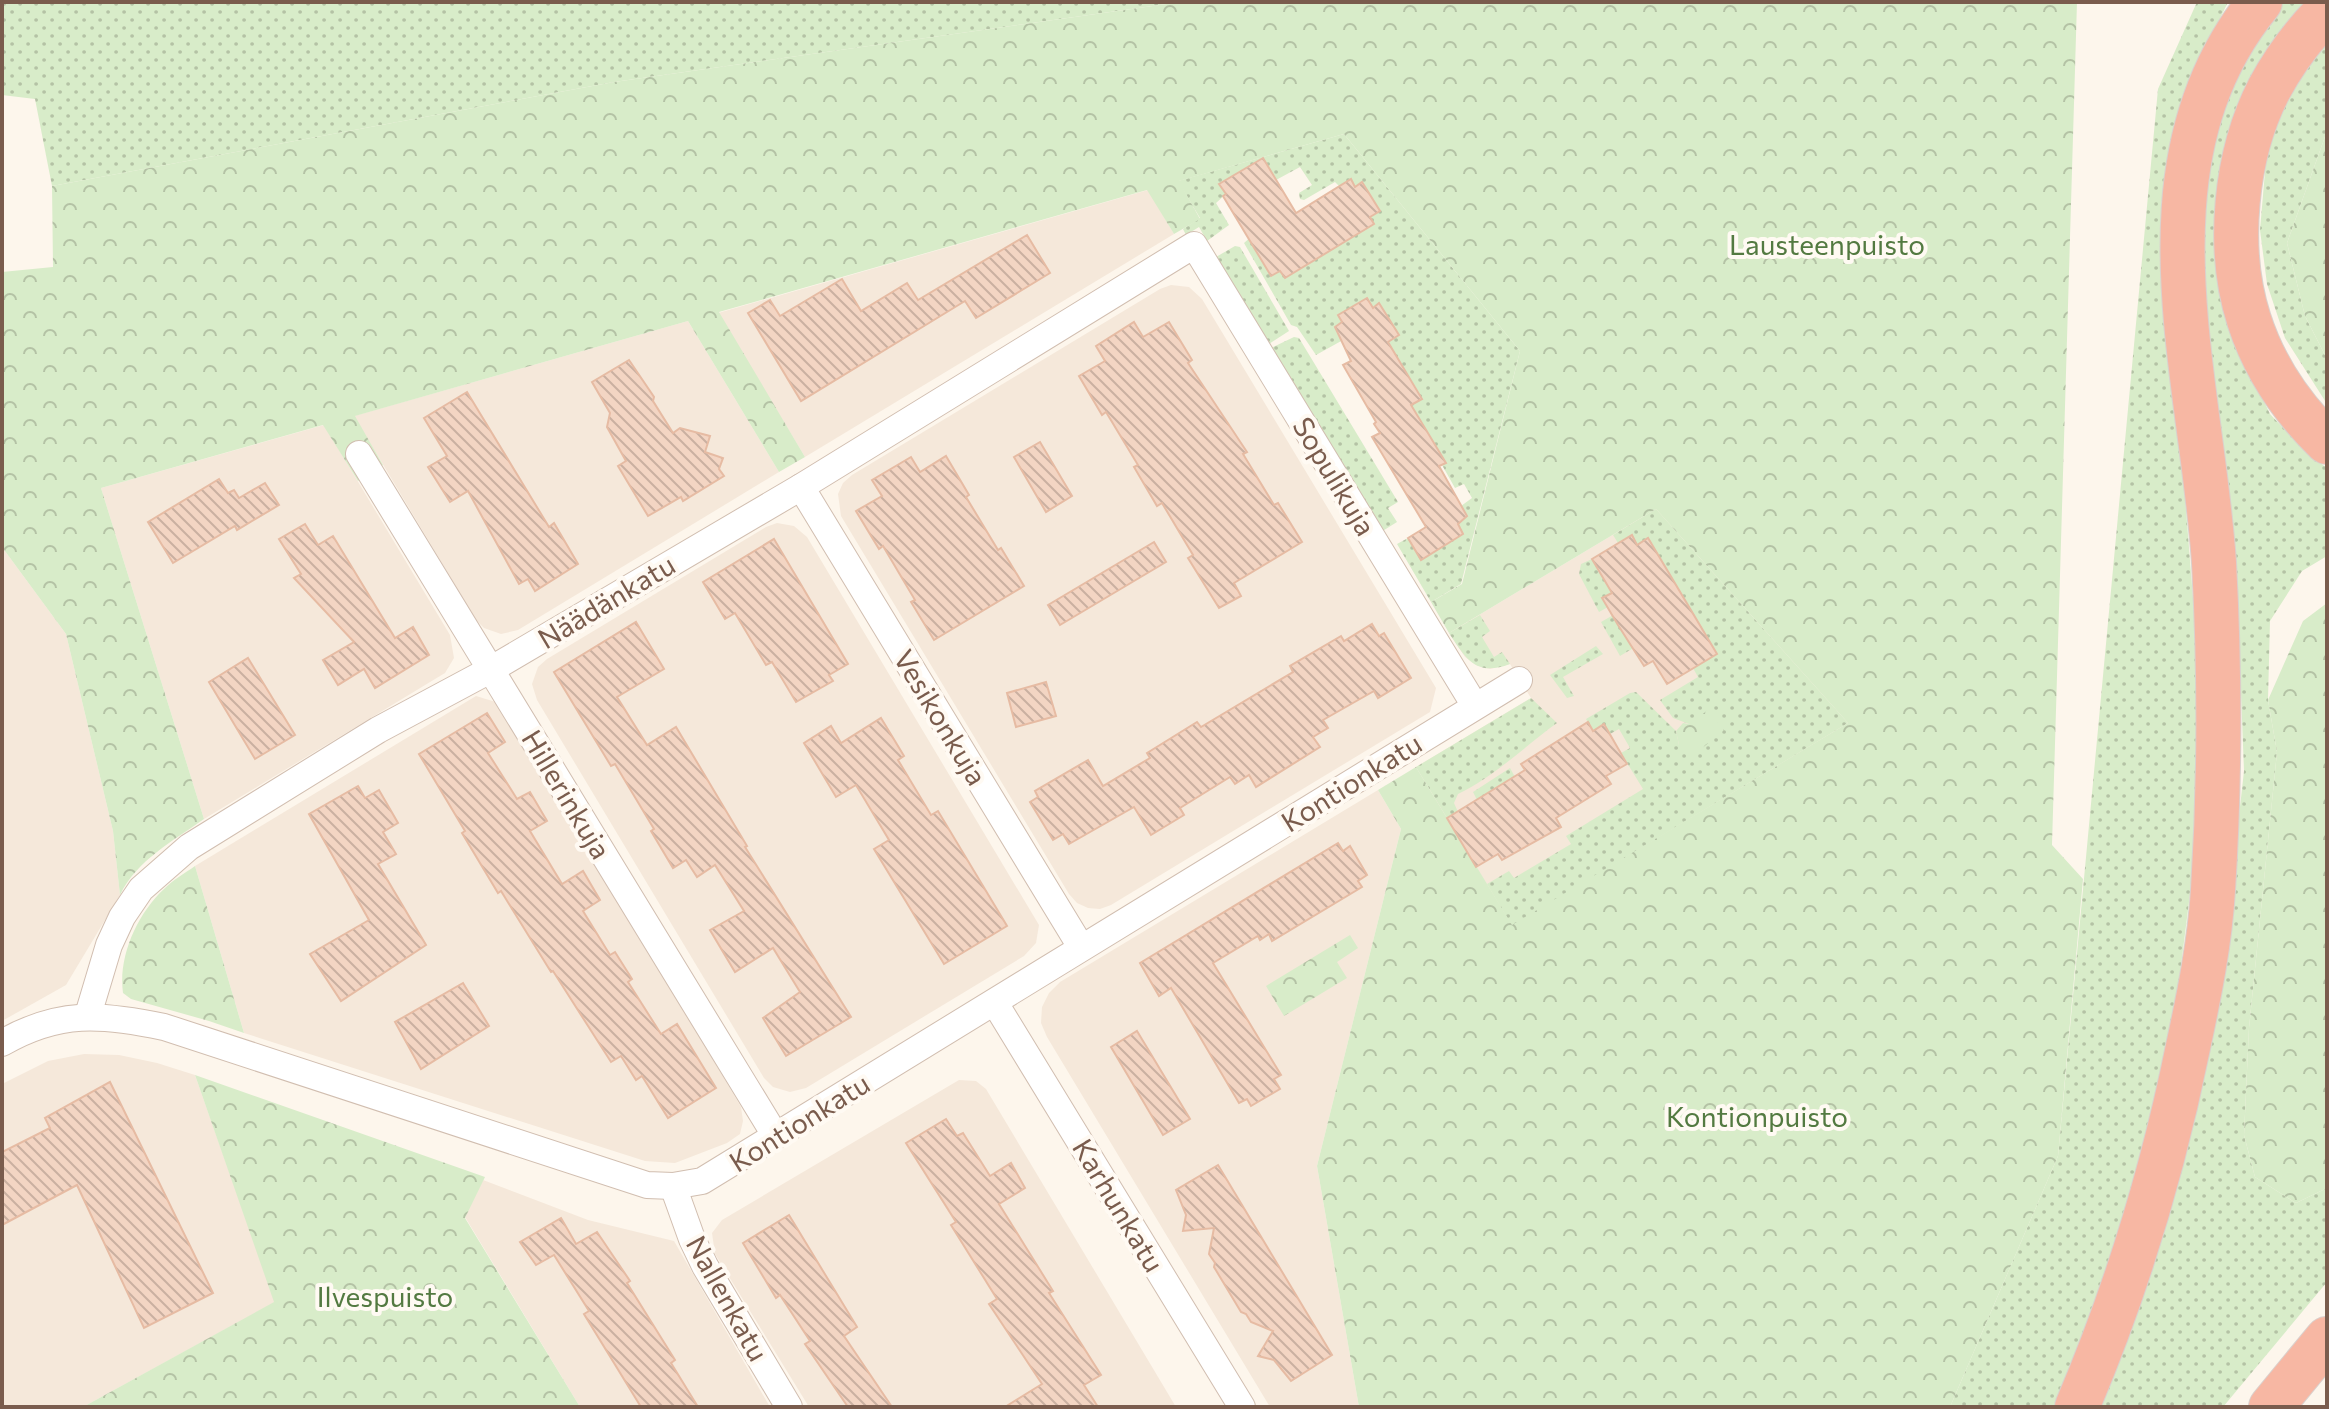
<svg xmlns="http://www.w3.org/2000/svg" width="2329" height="1409" viewBox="0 0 2329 1409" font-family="Commissioner,sans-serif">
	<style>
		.residential { fill: #f5e8da }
		.grass { fill: url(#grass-dots) }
		.forest { fill: url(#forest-crowns) }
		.building { fill: url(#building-back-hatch); stroke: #e6bba3; stroke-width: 2 }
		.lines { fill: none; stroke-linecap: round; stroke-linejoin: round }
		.street-casing { stroke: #d1beb0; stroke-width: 28 }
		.highway-casing { stroke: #dad1cd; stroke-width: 46 }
		.street { stroke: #fff; stroke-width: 26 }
		.highway { stroke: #f7b7a3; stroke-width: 44 }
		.labels { text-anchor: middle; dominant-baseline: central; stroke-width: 8; stroke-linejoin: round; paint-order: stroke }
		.park-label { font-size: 28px; fill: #537a41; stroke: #fffaf3 }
		.street-label { font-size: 28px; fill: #7a5c4d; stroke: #fffaf3 }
	</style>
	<defs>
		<pattern id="grass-dots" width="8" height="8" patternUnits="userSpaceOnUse" patternTransform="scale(2)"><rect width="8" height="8" fill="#d8ecc9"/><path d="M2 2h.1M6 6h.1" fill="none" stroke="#b4c2a5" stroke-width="1.8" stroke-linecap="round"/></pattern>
		<pattern id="forest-crowns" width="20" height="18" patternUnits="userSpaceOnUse" patternTransform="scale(2)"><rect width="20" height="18" fill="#d8ecc9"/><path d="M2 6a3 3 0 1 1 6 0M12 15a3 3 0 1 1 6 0" fill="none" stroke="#b4c2a5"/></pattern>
		<pattern id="building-back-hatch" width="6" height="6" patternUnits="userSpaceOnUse" patternTransform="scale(2)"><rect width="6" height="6" fill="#f3d5c3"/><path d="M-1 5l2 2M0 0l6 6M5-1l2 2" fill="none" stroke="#cab0a1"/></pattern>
	</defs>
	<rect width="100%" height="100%" fill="#fdf6ec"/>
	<g class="residential">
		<polygon points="1148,190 1174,234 805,457 718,313"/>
		<polygon points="1171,285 1189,287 1202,299 1436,688 1430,712 1111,905 1100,909 1088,908 1077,903 1069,894 841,516 838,494 843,483 852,475 1160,289"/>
		<polygon points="688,321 779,472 518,630 501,634 484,628 476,620 354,416"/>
		<polygon points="324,425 450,635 454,658 445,673 440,676 204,819 101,488"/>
		<polygon points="1656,509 1848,723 1512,926 1416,767 1531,698 1510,664 1490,669 1476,665 1465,657 1449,633"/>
		<polygon points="777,523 794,526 807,537 1039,925 1036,943 1024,956 806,1088 790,1092 773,1087 764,1078 537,700 532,684 538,667 547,659 766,527"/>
		<polygon points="2,547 66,634 113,831 120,895 66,985 2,1021"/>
		<polygon points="476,696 499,703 507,711 741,1107 743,1121 740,1134 727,1143 675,1163 645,1161 244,1033 195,866"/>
		<polygon points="1378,790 1401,829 1317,1166 1359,1407 1270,1407 1047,1037 1041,1023 1042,1007 1049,993 1060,982"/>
		<polygon points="84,1054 119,1055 157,1063 195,1075 275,1302 83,1407 2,1407 2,1084 48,1061"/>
		<polygon points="959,1080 976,1081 986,1089 1176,1407 809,1407 715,1254 712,1233 722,1220"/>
		<polygon points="483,1180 588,1220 674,1241 770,1407 580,1407 465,1217"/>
	</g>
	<g class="grass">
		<polygon points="2,2 1181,2 614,82 52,186 35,99 2,95"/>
		<polygon points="2197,2 2228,2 2183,94 2161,205 2164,320 2185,497 2200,687 2200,786 2190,894 2177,997 2154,1109 2127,1216 2078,1357 2055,1407 1950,1407 2058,1156 2158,89"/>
		<polygon points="2281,2 2309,2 2240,106 2245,362 2270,414 2308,454 2327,468 2327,556 2302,571 2270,621 2268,700 2277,752 2249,1028 2244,1135 2255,1177 2296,1203 2327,1188 2327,1282 2223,1407 2097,1407 2222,968 2244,771 2237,587 2207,377 2196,256 2220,103"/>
		<polygon points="2327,41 2327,131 2287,243 2305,316 2327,359 2327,404 2285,338 2267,284 2260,230 2266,160 2278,117 2308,65"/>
		<polygon points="1344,134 1520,351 1461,584 1431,602 1397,544 1408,538 1421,560 1463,534 1458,524 1467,515 1461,506 1472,498 1464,484 1455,488 1442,465 1445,463 1411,405 1422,398 1388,342 1379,304 1335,327 1343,340 1316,355 1297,327 1291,325 1244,243 1253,235 1254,248 1271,276 1280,271 1285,278 1370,217 1362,183 1355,187 1350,179 1339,186 1335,182 1304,200 1300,199 1299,193 1312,185 1300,167 1276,180 1262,158 1220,184 1226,194 1216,203 1229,225 1207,241 1199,227 1186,235 1183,229 1200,218 1178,181"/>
		<polygon points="1235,246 1240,247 1289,331 1269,344 1216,257"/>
		<polygon points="1294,337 1299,338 1398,502 1388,508 1397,522 1381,532 1271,348"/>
		<polygon points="1656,509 1848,723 1512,926 1487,884 1509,871 1514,878 1571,844 1566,836 1643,789 1621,753 1630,748 1619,729 1610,734 1604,724 1593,731 1586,719 1630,693 1636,692 1676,731 1679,745 1689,724 1673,718 1660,700 1698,677 1693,668 1717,653 1707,636 1695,642 1647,539 1637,545 1631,535 1618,543 1613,535"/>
		<polygon points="1592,559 1612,593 1603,598 1608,607 1599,612 1579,574 1581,564"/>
		<polygon points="1622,610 1618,625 1629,642 1638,636 1642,643 1620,656 1601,622"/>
		<path d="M1480 615 1490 631 1482 637 1494 657 1502 652 1510 664C1476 677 1466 659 1449 633Z"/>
		<polygon points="1596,646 1603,654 1563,677 1574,696 1567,698 1550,675"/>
		<path d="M1531 698 1557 723C1525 746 1494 777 1458 794L1454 803 1458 812 1447 818 1416 767Z"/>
		<polygon points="1510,768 1515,777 1477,800 1473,792"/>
	</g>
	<g class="forest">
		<path d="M1181 2H2077L2052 845 2083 879 2058 1156 1950 1407H1359L1317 1166 1401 829 1378 790 1416 767 1512 925 1848 723 1656 509 1449 633 1431 602 1462 584 1520 351 1344 134 1179 181 1200 219 1174 234 1147 190 719 312 805 457 779 472 688 321 355 416 383 465 358 481 323 425 101 488 204 819C173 841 137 860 120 895L113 831 66 634 2 547V272L53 267 52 186 614 82Z"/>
		<polygon points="2327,131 2327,359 2305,316 2287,243"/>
		<polygon points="2327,603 2327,1188 2296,1203 2255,1177 2244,1135 2249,1028 2277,752 2268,700 2303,621"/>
		<polygon points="1708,710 1724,730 1689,759 1679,745 1676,731 1683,723 1689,724"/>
		<path d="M195 866 244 1033 209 1021 131 999 123 993C118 957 137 914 164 889 173 880 185 873 195 866Z"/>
		<polygon points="1350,935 1358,948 1337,962 1347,978 1284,1016 1266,986"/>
		<polygon points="195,1075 485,1177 465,1218 580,1407 83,1407 274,1302"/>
	</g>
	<g class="building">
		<polygon points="1263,158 1296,213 1351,179 1355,187 1362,182 1380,211 1370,217 1374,224 1285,278 1280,271 1271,276 1223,196 1226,194 1219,184"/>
		<polygon points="1027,235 1050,273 976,318 965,301 801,401 748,313 770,300 780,316 842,279 861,311 907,283 918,300"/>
		<polygon points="1367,298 1373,308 1379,303 1399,335 1388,342 1422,399 1411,405 1446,463 1439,466 1467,516 1458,524 1463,534 1421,560 1408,538 1426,527 1372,437 1380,433 1374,424 1376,422 1343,365 1351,361 1335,327 1342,322 1338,315"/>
		<polygon points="1134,322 1143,337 1169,322 1192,360 1188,363 1247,452 1243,454 1274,505 1278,503 1302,542 1234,583 1241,596 1219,608 1188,558 1193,555 1162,503 1157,506 1134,467 1138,465 1106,412 1102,415 1079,376 1105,361 1096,346"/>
		<polygon points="629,360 654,397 653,401 673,433 680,428 710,436 705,452 723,458 719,469 724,476 683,501 681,497 648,516 618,466 626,461 607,427 610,413 592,382"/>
		<polygon points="467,392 549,527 554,523 578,564 535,591 528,579 519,584 468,491 450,502 428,467 447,456 424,418"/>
		<polygon points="1040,442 1072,496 1046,512 1014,457"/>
		<polygon points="946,456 969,495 966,497 998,550 1001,548 1024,586 934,640 911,602 915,600 883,546 879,549 856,511 882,496 872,480 911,457 920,472"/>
		<polygon points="219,479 228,493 234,490 239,498 265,483 279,505 237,530 235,526 173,563 148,522"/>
		<polygon points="305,524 318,545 333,536 395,638 413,627 429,655 375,688 364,669 338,685 323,660 354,642 294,578 301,574 279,539"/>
		<polygon points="1632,535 1637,545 1648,538 1717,654 1667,684 1653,661 1644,666 1618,625 1602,598 1612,593 1592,559"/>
		<polygon points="774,539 848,664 829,675 833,681 796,702 772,662 766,665 735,613 725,619 703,582"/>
		<polygon points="1154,542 1166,562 1060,625 1048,605"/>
		<polygon points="636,622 664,669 617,697 647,745 676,727 747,846 745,847 851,1017 786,1056 763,1018 800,992 773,948 735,972 710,930 744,911 715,865 697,877 686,860 673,868 651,831 654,829 615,764 611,766 554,672"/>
		<polygon points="1372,624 1379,636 1384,633 1411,678 1378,698 1374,691 1323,720 1328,728 1313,737 1320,747 1256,787 1249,775 1235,784 1230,777 1180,808 1184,815 1151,835 1134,807 1069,844 1063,834 1053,840 1030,802 1038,797 1035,791 1088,760 1103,786 1150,758 1147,753 1197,722 1201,727 1293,672 1290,666 1341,636 1344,641"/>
		<polygon points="248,658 295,735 255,759 209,682"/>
		<polygon points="1046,682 1056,716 1016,727 1007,693"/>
		<polygon points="487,713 505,742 488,753 517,799 530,792 547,821 530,831 562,884 583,871 600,900 583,911 610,955 615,952 632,979 628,982 661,1034 677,1024 716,1088 668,1118 642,1076 636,1080 621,1056 611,1062 553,971 551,972 501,891 498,893 462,833 465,831 419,754"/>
		<polygon points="881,718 904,756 898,760 931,815 938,811 1007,926 944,964 874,849 889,840 856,785 836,797 804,743 831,726 841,743"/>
		<polygon points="1588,722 1593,731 1604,724 1627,764 1606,776 1611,784 1556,818 1561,827 1502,860 1498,854 1476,867 1447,818 1525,770 1521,764"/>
		<polygon points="358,786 365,798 379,790 398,823 383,832 396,854 378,864 426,945 341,1001 310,954 369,920 309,814"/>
		<polygon points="1338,843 1343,851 1350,846 1367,875 1358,881 1362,887 1272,941 1269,934 1260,940 1258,936 1213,963 1281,1075 1274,1079 1280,1089 1251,1106 1247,1099 1239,1103 1171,988 1159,996 1140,963"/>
		<polygon points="463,983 489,1026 421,1069 395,1022"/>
		<polygon points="1137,1031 1190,1119 1163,1135 1111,1047"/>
		<polygon points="110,1082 213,1293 144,1328 77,1185 2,1225 2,1152 50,1128 45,1118"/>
		<polygon points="946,1119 957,1136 963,1133 990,1176 1011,1163 1025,1188 999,1204 1053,1291 1049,1293 1101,1375 1084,1385 1098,1407 1005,1407 1042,1384 989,1304 997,1299 951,1225 956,1222 906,1143"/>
		<polygon points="1218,1165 1332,1355 1291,1381 1274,1360 1258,1356 1273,1331 1251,1322 1246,1314 1241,1312 1214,1267 1215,1263 1209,1254 1214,1228 1183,1231 1186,1215 1176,1190"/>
		<polygon points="789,1215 857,1327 844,1336 892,1407 848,1407 805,1344 810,1341 780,1295 776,1298 743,1243"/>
		<polygon points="561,1218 576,1244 597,1232 630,1281 627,1283 675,1360 671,1363 698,1407 641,1407 584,1314 589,1311 554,1255 536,1265 520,1242"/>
	</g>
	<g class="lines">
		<defs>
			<g id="street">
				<polyline points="359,454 775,1135"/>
				<polyline points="801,487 1081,947"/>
				<polyline points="995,1003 1242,1407"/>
				<polyline points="88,1015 109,945 122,917 141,889 189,847 378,730 490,670 801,487 1194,245 1475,706"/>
				<path d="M2 1043C59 1010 102 1014 164 1027L647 1185 673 1186 702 1181 1519 680"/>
				<polyline points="673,1186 692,1239 705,1266 789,1407"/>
			</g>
			<g id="highway">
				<path d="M2327 11C2305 33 2284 61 2269 89 2235 155 2226 249 2249 320 2264 367 2292 408 2327 442"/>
				<path d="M2077 1407C2126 1292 2163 1170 2188 1047 2199 996 2210 942 2213 890 2220 781 2220 672 2214 563 2202 379 2128 162 2260 2"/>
				<polyline points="2271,1407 2327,1339"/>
			</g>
		</defs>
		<use href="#street" class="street-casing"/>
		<use href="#highway" class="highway-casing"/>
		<use href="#street" class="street"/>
		<use href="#highway" class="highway"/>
	</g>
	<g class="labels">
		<g class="park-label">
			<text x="1827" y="244">Lausteenpuisto</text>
			<text x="1757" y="1116">Kontionpuisto</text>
			<text x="385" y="1296">Ilvespuisto</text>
		</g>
		<g class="street-label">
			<text transform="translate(1335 476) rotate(59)">Sopulikuja</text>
			<text transform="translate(606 601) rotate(-31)">Näädänkatu</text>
			<text transform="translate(941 717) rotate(59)">Vesikonkuja</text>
			<text transform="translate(1351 782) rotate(-32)">Kontionkatu</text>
			<text transform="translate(567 794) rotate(59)">Hillerinkuja</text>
			<text transform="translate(799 1122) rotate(-32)">Kontionkatu</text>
			<text transform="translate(1119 1205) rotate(59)">Karhunkatu</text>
			<text transform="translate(728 1298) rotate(61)">Nallenkatu</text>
		</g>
	</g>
	<rect width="2329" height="1409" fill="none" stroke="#7a5c4d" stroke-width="8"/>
</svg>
